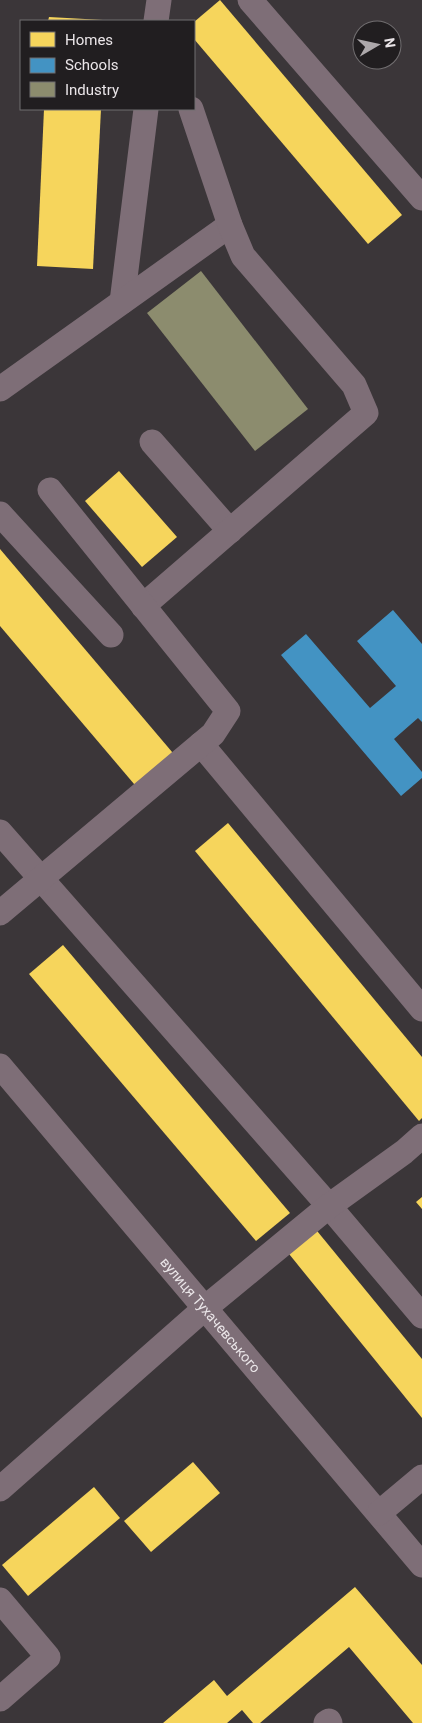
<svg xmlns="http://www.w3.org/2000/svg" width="422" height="1723" viewBox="0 0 422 1723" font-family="Roboto,sans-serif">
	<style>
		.homes { fill: #f6d55c }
		.schools { fill: #4393c3 }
		.industry { fill: #8c8c6e }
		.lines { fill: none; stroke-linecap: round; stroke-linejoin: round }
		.minor { stroke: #7e6e77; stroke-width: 25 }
		.labels { text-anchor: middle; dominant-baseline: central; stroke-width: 5; stroke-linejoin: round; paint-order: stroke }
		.street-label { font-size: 14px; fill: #eae5e8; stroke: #211e20 }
	</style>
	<rect width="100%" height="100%" fill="#3b3639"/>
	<g class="homes">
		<polygon points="220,0 402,215 368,244 194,39 194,22"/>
		<polygon points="49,17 103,20 103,21 48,21"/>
		<polygon points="44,109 101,109 93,269 37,266"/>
		<polygon points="119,471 177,537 142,567 85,501"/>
		<polygon points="0,549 178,759 140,791 0,626"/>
		<polygon points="228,823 422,1057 422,1118 419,1121 195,851"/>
		<polygon points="63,945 290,1213 256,1241 29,974"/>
		<polygon points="422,1197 422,1209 416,1202"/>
		<polygon points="313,1226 422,1359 422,1418 285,1249"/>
		<polygon points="193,1462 220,1493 151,1552 124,1521"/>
		<polygon points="94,1487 120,1518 28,1596 2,1565"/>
		<polygon points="355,1587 422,1665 422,1723 413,1723 349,1647 260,1723 253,1723 242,1710 227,1723 163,1723 214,1680 227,1696"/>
	</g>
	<polygon class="schools" points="393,610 422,644 422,722 418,718 394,739 422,772 422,778 401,796 281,655 306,634 370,708 396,686 357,641"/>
	<polygon class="industry" points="201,271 308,409 255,451 147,313"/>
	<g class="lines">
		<g class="minor">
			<polyline points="250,0 422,198"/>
			<polyline points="156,21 159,0"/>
			<polyline points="122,302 146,109"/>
			<polyline points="0,389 230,225"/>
			<polyline points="152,442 230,531"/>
			<polyline points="0,514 111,635"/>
			<polyline points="143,606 366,413 354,385 243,256 230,225 191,109"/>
			<polyline points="201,744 422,1009"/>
			<polyline points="0,832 329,1206 422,1316"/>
			<polyline points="0,913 213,734 228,711 50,490"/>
			<path id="s1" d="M0 1066 422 1565"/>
			<polyline points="0,1489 205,1308 329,1206 404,1152 422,1136"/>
			<polyline points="379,1513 422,1477"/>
			<polyline points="0,1600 48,1657 0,1699"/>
			<polyline points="326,1723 329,1721 330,1723"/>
		</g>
	</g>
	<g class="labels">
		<g class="street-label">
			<text stroke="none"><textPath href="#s1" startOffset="326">вулиця Тухачевського</textPath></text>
		</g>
	</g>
	<rect x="20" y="20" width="175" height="90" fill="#211e20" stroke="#716e70"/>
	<rect x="30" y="32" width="25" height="15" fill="#f6d55c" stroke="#716e70"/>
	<text x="65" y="45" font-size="15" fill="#eae5e8">Homes</text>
	<rect x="30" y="58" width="25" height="15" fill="#4393c3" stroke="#716e70"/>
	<text x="65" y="70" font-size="15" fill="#eae5e8">Schools</text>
	<rect x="30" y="82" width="25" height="15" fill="#8c8c6e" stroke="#716e70"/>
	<text x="65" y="95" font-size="15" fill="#eae5e8">Industry</text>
	<g transform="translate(377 45) rotate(81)"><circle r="24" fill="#211e20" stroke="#716e70"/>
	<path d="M0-4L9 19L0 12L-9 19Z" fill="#ada8ab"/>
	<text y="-8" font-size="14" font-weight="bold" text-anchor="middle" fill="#eae5e8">N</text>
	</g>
</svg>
